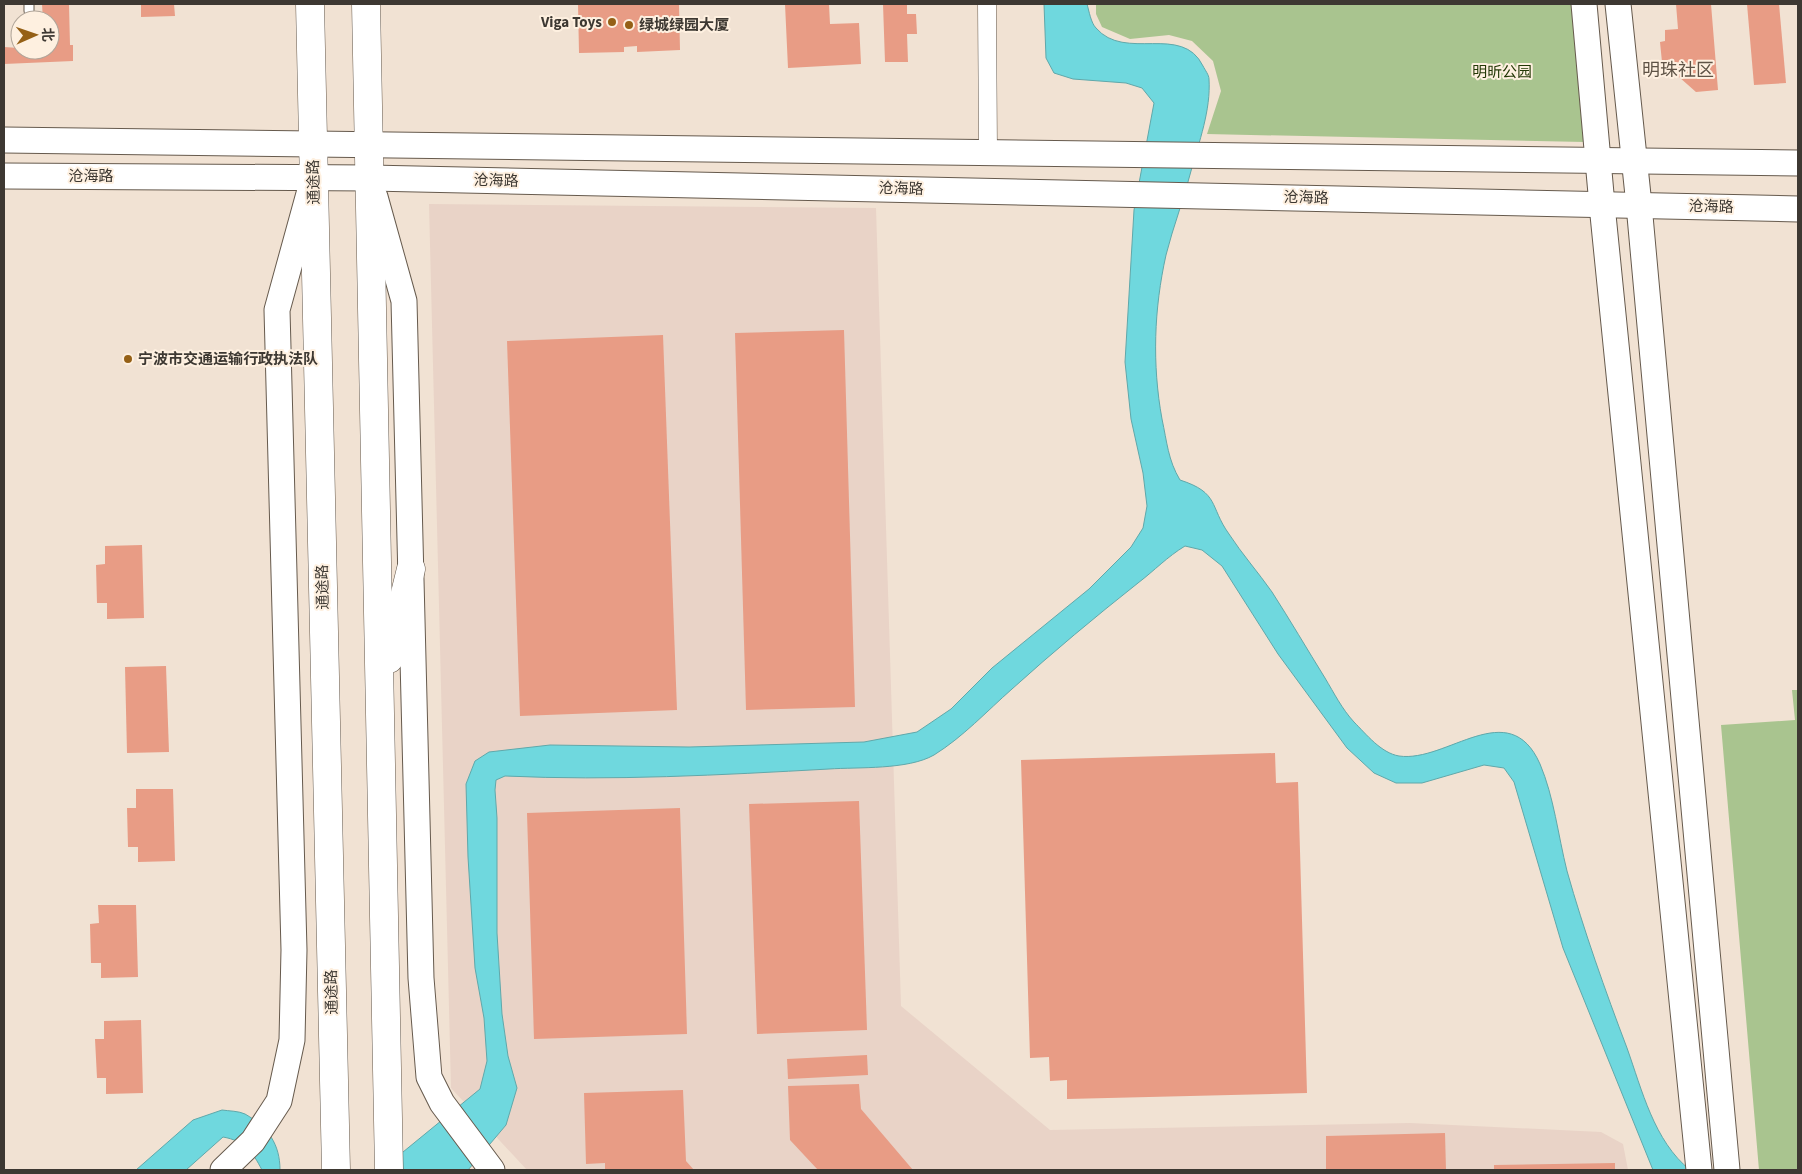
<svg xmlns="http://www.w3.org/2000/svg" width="1802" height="1174" viewBox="0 0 1802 1174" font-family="'Source Sans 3','Noto Sans SC',sans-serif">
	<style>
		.industrial { fill: #e9d3c7 }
		.green { fill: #a9c48f }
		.water { fill: #6fd8de; stroke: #60a8aa }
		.building { fill: #e89c85 }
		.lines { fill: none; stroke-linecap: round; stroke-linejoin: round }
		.service-casing { stroke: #665a4d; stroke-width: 11 }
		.minor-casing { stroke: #665a4d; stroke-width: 19 }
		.secondary-casing { stroke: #665a4d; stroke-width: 27 }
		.primary-casing { stroke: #665a4d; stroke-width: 29 }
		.service { stroke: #fff; stroke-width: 9 }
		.minor { stroke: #fff; stroke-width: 18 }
		.secondary { stroke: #fff; stroke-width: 25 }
		.primary { stroke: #fff; stroke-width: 28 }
		.poi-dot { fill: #956016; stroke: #fef0e0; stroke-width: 2 }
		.labels { text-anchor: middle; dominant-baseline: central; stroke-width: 4; stroke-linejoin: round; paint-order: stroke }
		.poi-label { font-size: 15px; font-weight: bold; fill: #3d3832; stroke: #fef0e0; text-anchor: start }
		.park-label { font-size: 15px; fill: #233806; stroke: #fef0e0 }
		.street-label { font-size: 15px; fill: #3d3832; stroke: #fef0e0 }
		.quarter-label { font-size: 18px; fill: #5f5346; stroke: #fef0e0 }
	</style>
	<rect width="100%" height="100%" fill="#f1e2d3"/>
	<polygon class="industrial" points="429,204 876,208 901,1006 1050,1130 1410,1123 1601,1132 1623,1144 1628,1170 527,1170 451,1088"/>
	<g class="green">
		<polygon points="1096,4 1572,4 1585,142 1207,134 1221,91 1213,61 1192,41 1169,35 1130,39 1102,27 1096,14"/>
		<polygon points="1792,690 1798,690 1798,1170 1759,1170 1721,725 1795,720"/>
	</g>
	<g class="water">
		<path d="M1044 4H1087C1089 11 1091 23 1096 28 1125 62 1182 23 1203 66 1205 70 1209 75 1209 79 1211 110 1199 142 1191 171 1184 199 1173 227 1166 255 1154 309 1152 364 1162 419 1167 442 1168 460 1180 480 1220 493 1209 506 1229 534 1242 554 1258 572 1272 592 1290 620 1307 649 1325 678 1334 693 1342 709 1354 722 1366 734 1381 753 1399 756 1447 763 1509 694 1540 764 1554 797 1558 835 1567 871 1584 931 1605 990 1627 1048 1642 1090 1654 1141 1690 1170H1653L1563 948 1514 782 1504 768 1484 765 1422 783H1396L1374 773 1347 748 1278 654 1222 566 1202 550 1185 546C1167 557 1155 570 1138 583 1095 617 1053 652 1012 689 987 711 963 737 934 755 908 770 858 767 829 769 721 775 612 781 505 776L496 780 495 790 497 818V933L502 1014 508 1056 517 1088 506 1125 468 1170H381L480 1089 487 1061 484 1018 475 968 468 857 466 784 475 761 489 752 550 745 689 747 864 742 917 732 951 709 992 668 1089 589 1131 547 1143 528 1147 506 1143 473 1131 419 1125 362 1128 312 1134 210 1154 103 1142 88 1126 83 1073 79 1054 73 1046 58Z"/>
		<path d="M222 1110C229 1111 239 1111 245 1114 268 1127 280 1144 280 1170H262C252 1151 245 1141 223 1137L186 1170H136L193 1120Z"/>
	</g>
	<g class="building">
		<polygon points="42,4 69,4 70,45 73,45 73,61 4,64 4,47 50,50 50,20 43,20"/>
		<polygon points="141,4 174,4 175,16 141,17"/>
		<polygon points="578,4 679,4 680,50 637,52 637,46 624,47 624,52 579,53"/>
		<polygon points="785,4 829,4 830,24 859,23 861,64 788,68"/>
		<polygon points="883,4 907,4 907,14 916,14 917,34 907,34 908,62 885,62"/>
		<polygon points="1676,4 1711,4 1718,90 1696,92 1662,62 1660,42 1665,41 1665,30 1678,29"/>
		<polygon points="1747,4 1779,4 1786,83 1754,85"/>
		<polygon points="844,330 855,707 746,710 735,333"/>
		<polygon points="663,335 677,710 520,716 507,341"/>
		<polygon points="142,545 144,618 107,619 107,603 97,603 96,565 105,564 105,546"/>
		<polygon points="166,666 169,752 127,753 125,667"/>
		<polygon points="1275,753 1276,783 1298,782 1307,1093 1067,1099 1067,1080 1050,1081 1049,1057 1030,1058 1021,760"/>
		<polygon points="136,789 173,789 175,861 138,862 138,847 128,847 127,808 136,808"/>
		<polygon points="859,801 867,1030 757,1034 749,804"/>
		<polygon points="680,808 687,1034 534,1039 527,813"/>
		<polygon points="98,905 136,905 138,977 101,978 101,963 91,963 90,924 99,923"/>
		<polygon points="141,1020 143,1093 106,1094 106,1078 97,1078 95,1039 104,1039 104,1021"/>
		<polygon points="867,1055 868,1075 788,1079 787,1059"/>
		<polygon points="859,1084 861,1109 913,1170 818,1170 790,1140 788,1086"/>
		<polygon points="683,1090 686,1161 694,1170 605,1170 605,1163 586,1164 584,1093"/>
		<polygon points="1445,1133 1446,1170 1326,1170 1326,1136"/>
		<polygon points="1615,1163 1615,1170 1494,1170 1494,1165"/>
	</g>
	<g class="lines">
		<defs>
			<polyline id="service" points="29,4 29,11"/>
			<polyline id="minor" points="987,4 988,153"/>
			<g id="secondary">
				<polyline points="1584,4 1602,205 1699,1170"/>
				<polyline points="1618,4 1639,205 1727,1170"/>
				<polyline points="4,140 1798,163"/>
				<polyline points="4,176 370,178 1798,209"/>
				<polyline points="375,197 404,301 421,978 429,1077 442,1103 492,1170"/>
				<polyline points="223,1170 253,1141 279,1101 292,1040 294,950 277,310 310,190"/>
			</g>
			<g id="primary">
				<polyline points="310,4 336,1170"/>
				<polyline points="366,4 389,1170"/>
				<polyline points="389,659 411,569"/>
			</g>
		</defs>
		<use href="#service" class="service-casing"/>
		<use href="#minor" class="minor-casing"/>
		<use href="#secondary" class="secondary-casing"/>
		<use href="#primary" class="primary-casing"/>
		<use href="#service" class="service"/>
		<use href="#minor" class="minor"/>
		<use href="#secondary" class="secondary"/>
		<use href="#primary" class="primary"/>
	</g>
	<g class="poi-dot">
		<circle cx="612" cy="22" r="5"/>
		<circle cx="629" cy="25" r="5"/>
		<circle cx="128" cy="359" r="5"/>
	</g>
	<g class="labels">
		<g class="poi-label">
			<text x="602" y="22" text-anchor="end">Viga Toys</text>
			<text x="639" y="25">绿城绿园大厦</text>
			<text x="138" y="359">宁波市交通运输行政执法队</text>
		</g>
		<g class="park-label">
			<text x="1502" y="72">明昕公园</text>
		</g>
		<g class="street-label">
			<text x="91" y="176">沧海路</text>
			<text transform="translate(496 181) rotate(1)">沧海路</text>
			<text transform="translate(314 182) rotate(-91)">通途路</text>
			<text transform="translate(901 189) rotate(1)">沧海路</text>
			<text transform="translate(1306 198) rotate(1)">沧海路</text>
			<text transform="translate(1711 207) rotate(1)">沧海路</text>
			<text transform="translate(323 587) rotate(-91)">通途路</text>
			<text transform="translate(332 992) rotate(-91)">通途路</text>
		</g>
		<g class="quarter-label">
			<text x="1678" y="70">明珠社区</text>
		</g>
	</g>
	<rect width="1802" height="1174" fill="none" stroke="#3d3832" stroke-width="10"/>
	<g transform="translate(35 35) rotate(88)"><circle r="24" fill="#fef0e0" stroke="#b1a69a"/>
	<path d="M0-4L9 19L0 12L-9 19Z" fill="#956016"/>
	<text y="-8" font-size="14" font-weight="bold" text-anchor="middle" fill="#3d3832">北</text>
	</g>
</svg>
